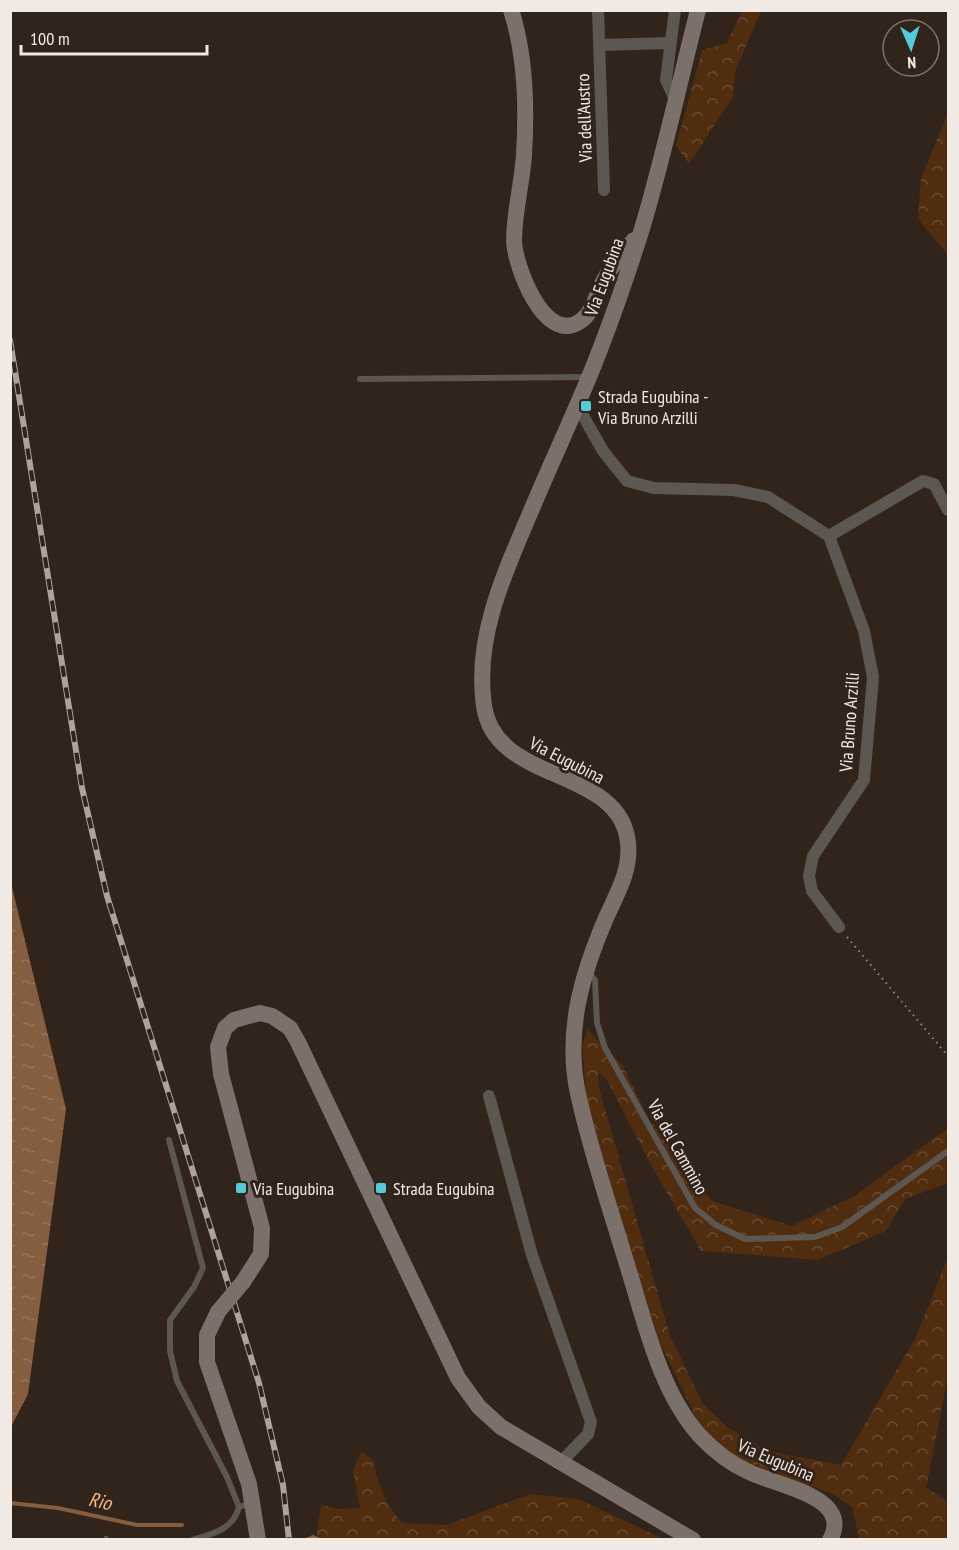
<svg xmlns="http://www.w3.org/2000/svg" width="959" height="1550" viewBox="0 0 959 1550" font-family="'PT Sans Narrow',sans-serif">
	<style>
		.forest { fill: url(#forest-crowns) }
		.water { fill: url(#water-ripples) }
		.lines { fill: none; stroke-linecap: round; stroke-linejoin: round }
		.stream { stroke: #855d3f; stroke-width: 4 }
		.path { stroke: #90867e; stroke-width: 2; stroke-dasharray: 1.5 4.5; stroke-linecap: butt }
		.lane { stroke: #5d5752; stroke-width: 6 }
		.street { stroke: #5d5752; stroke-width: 12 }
		.secondary { stroke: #7b716a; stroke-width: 16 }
		.rail-casing { stroke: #aca39c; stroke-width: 6 }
		.rail { stroke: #30241b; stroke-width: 4; stroke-dasharray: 11; stroke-linecap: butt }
		.secondary-bridge { stroke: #7b716a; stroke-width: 16 }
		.poi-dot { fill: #53cbdb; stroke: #30241b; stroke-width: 2 }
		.labels { text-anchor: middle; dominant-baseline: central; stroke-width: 6; stroke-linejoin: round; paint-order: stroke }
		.street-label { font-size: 18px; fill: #f1e9e3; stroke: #30241b }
		.poi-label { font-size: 18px; fill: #f1e9e3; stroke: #30241b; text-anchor: start }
		.water-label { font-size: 20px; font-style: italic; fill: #f8b787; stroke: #30241b }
	</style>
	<defs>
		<pattern id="forest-crowns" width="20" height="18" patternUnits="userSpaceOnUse" patternTransform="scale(1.5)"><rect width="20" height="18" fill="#512d0f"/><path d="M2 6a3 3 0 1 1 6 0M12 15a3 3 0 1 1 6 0" fill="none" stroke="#6a4b32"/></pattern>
		<pattern id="water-ripples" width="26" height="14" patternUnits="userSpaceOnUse" patternTransform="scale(1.5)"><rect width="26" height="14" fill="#855d3f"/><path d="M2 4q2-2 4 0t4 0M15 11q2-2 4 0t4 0" fill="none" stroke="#97745b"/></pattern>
	</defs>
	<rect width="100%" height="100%" fill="#30241b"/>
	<g class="forest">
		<polygon points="742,11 761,11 735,72 733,97 689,164 676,146 702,50 727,43"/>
		<polygon points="948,113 948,255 918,219 921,178"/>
		<polygon points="588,1030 622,1065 650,1121 712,1201 792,1226 854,1196 948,1128 948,1183 905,1199 886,1231 818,1260 701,1251 653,1169 607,1080 598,1072 599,1088 670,1336 703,1404 727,1427 767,1451 841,1465 915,1339 948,1257 948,1376 926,1488 948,1501 948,1539 857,1539 859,1537 852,1507 831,1493 751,1466 705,1436 660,1343 588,1117 582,1045"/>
		<path d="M362 1451 374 1461C377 1486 386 1504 402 1523L447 1525 530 1494 578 1499 664 1539H316L321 1505 340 1509 360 1508 353 1470Z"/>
	</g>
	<polygon class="water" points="10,879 66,1109 28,1394 11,1427"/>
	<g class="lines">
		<g class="stream">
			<polyline points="10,1503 58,1508 137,1525 182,1525"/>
			<polyline points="306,1540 313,1537 319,1540"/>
		</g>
		<polyline class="path" points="847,937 948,1056"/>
		<g class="lane">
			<polyline points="360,379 587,377"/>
			<polyline points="588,971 595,980 597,1023 605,1048 695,1208 716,1225 745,1239 815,1237 842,1227 948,1151"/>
			<polyline points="169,1140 203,1268 194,1287 170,1320 170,1351 177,1381 227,1477 239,1507 252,1503"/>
			<polyline points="106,1539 107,1540"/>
			<path d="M192 1540C212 1534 233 1530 239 1507"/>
		</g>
		<g class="street">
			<polyline points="598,10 604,190"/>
			<polyline points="600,45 670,43"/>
			<polyline points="675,99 666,80 675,10"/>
			<polyline points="577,405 603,451 627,481 654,488 734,490 768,497 829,536 864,631 873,677 864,780 813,856 809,876 812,891 839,927"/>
			<polyline points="829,536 923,481 934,484 948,510"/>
			<polyline points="489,1096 532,1255 591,1422 588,1434 560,1463"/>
		</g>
		<g class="secondary">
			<path d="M511 10C526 56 527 107 524 155 522 184 514 213 514 241 515 266 544 344 579 322 594 313 596 294 604 280 612 265 623 252 634 240"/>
			<path d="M698 10C679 84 663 160 641 232 625 282 607 334 587 382 569 425 549 468 531 511 505 572 474 637 484 706 495 785 621 766 628 843 631 871 617 893 606 918 581 976 564 1035 579 1098 591 1152 609 1205 625 1258 644 1317 658 1389 700 1436 715 1452 729 1463 749 1472 776 1486 854 1496 830 1540"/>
			<polyline points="243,1282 261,1254 262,1228 221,1074 218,1047 225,1028 234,1020 260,1013 272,1016 290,1028 298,1042 458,1378 479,1407 501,1427 693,1540"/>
			<polyline points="218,1312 207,1335 207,1362 249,1484 258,1540"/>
		</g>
		<defs>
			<polyline id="rail" points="10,340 82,788 107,896 259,1383 283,1485 289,1540"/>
		</defs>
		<use href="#rail" class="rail-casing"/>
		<use href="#rail" class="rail"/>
		<polyline class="secondary-bridge" points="218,1312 243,1282"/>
	</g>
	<g class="poi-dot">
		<rect x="580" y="400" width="12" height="12" rx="3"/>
		<rect x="235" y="1182" width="12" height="12" rx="3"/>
		<rect x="375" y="1182" width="12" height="12" rx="3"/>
	</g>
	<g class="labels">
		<g class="street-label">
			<text transform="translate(584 118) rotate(-92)">Via dell'Austro</text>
			<text transform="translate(604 277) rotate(-70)">Via Eugubina</text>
			<text transform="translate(849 722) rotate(-86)">Via Bruno Arzilli</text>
			<text transform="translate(567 760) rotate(27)">Via Eugubina</text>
			<text transform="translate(678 1147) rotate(61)">Via del Cammino</text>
			<text transform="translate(776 1460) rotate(23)">Via Eugubina</text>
		</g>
		<g class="poi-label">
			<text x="598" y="396">Strada Eugubina -<tspan x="598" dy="21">Via Bruno Arzilli</tspan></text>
			<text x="253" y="1188">Via Eugubina</text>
			<text x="393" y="1188">Strada Eugubina</text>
		</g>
		<g class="water-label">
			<text transform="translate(100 1501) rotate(12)">Rio</text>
		</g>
	</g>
	<rect width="959" height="1550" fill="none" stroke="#f1e9e3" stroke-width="24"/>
	<g transform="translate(911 48) rotate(177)"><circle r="28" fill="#30241b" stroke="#7d736b" stroke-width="1.5"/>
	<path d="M0-4.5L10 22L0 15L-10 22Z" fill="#53cbdb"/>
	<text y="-9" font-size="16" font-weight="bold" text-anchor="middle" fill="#f1e9e3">N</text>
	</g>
	<path d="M21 45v9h186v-9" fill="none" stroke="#f1e9e3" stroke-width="3"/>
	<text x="30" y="45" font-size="18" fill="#f1e9e3" stroke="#30241b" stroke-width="4.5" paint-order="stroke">100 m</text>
</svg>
